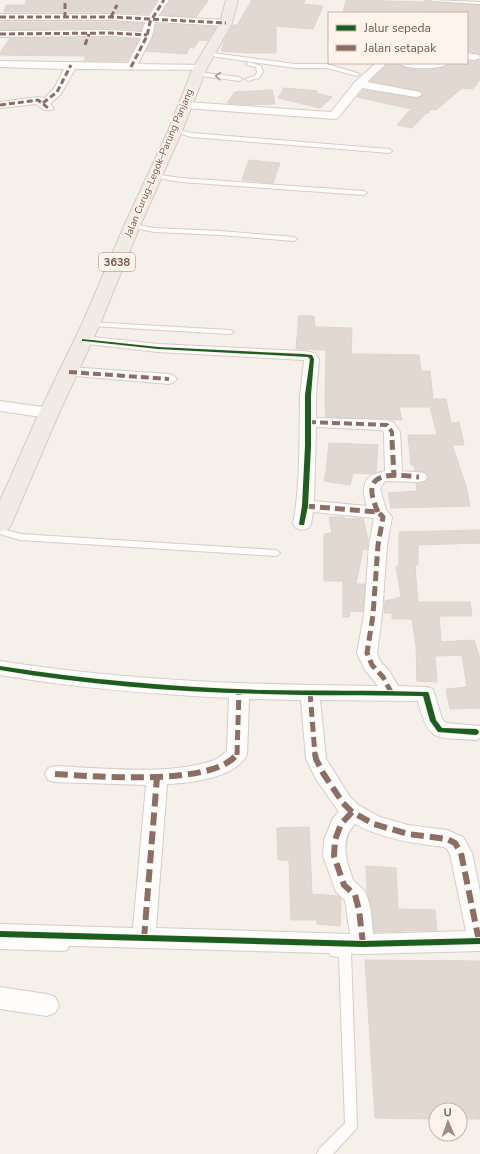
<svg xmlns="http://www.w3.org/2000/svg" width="480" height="1154" viewBox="0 0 480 1154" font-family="'Nunito Sans',sans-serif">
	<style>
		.building { fill: #e2d8d2; stroke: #ded3cd }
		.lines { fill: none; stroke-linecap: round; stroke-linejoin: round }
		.service-casing { stroke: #d4ccc7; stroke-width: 2 }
		.minor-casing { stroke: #d4ccc7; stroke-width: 2 }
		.primary-casing { stroke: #d5cac6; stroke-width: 2 }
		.service { fill: #fefdfc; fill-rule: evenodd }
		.minor { fill: #fefdfc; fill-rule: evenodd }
		.primary { fill: #f1ebe5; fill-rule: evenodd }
		.quiet-far3 { stroke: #8d6e63; stroke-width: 3; stroke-dasharray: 6 3; stroke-linecap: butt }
		.quiet-far2 { stroke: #8d6e63; stroke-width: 4; stroke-dasharray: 8 4; stroke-linecap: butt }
		.quiet-far1 { stroke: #8d6e63; stroke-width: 5; stroke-dasharray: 10 5; stroke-linecap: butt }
		.quiet { stroke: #8d6e63; stroke-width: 6; stroke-dasharray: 13 6; stroke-linecap: butt }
		.cycleway-casing { stroke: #fef4eb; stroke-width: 2 }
		.cycleway { fill: #1b5e20; fill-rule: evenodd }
		.oneway { stroke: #aa9892 }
		.labels { text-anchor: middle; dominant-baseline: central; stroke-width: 3.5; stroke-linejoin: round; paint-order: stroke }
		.far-street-label { font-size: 10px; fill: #72554c; stroke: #fef4eb }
		.shield { fill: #fef4eb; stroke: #9c857c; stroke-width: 1 }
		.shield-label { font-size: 11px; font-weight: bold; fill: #72554c }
	</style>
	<rect width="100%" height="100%" fill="#f6f0ea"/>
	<g class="building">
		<polygon points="26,0 157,0 148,14 111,12 4,12 6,5 25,5"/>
		<polygon points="170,0 196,0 208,1 196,17 161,15"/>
		<polygon points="252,0 305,0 303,4 323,6 313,29 276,26 276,53 247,53 221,51 224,43 223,43 233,25 237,25"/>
		<polygon points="346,0 425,2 425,0 429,0 432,2 480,5 480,54 467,52 467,13 343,13"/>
		<polygon points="1,22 111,22 143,23 141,30 111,28 0,30"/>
		<polygon points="156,24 216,27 207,41 199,40 194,48 190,47 186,54 146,51 153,37"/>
		<polygon points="10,38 111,38 139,39 127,61 84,61 86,56 0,55 0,53"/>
		<polygon points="480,60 480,79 476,86 472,89 462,88 436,110 431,109 428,113 426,113 412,128 397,125 411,109 357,97 363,90 416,98 423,95 420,91 370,81 388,63 398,63 401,67 408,68 424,70 439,68 446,67 449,63 467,63 467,61 475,61"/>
		<polygon points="284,88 318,91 316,93 332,97 320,108 278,98"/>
		<polygon points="272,90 275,104 248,105 227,103 235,92"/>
		<polygon points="249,160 280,163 273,183 242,180"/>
		<polygon points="299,316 314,316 315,327 352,328 351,354 419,355 421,371 430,371 433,399 446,399 451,423 459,422 464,445 452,445 466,486 470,506 391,508 388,493 417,491 416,483 425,482 428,478 426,472 415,471 414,466 411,465 408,435 437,435 430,407 399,407 402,420 326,417 325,407 326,350 296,349"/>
		<polygon points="329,443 378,445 376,472 371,474 353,473 350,485 324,481 326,472"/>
		<polygon points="329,517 344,517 345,519 363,518 368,540 367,550 363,549 356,584 365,584 363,612 350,611 349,617 343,617 343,581 324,581 324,534 332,533"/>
		<polygon points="480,530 480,543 418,545 418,565 415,565 418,602 470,602 472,616 439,616 441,642 474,640 480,659 480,708 450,709 446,689 467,687 462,655 435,656 437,682 417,681 416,646 412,619 392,619 392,613 384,613 385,601 401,597 396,566 399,566 399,532"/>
		<polygon points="309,827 312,894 338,896 341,898 340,926 317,924 317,920 291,920 289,860 278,860 277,828"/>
		<polygon points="366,866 396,868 398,909 435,910 437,930 374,932 372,908 367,892"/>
		<polygon points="365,960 480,961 480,1119 460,1119 460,1110 436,1110 436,1119 375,1118"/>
	</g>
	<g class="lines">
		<defs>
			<g id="service">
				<polygon points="430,0 480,2 480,4 432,1"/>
				<polygon points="206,52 295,64 327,64 360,74 357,76 327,68 295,68 204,55 204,53"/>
				<polygon points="249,62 261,66 263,72 259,78 248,81 245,79 255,76 257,72 256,67 247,65 246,64"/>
				<polygon points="197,72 239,77 242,79 239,81 195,75 194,74"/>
				<polygon points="175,129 192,133 389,149 392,151 389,153 192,137 173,132 172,131"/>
				<polygon points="154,174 181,178 364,191 367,193 364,195 181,182 152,177 152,175"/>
				<polygon points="132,224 154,228 220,231 294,237 297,239 294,241 220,235 154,232 130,227 130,225"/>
				<polygon points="88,322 230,330 234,332 230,334 91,326 88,326"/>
				<polygon points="0,528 20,534 276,550 280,553 276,556 20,540 0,534"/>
				<polygon points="0,939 63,941 67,942 69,946 67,950 63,951 0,949"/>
				<polygon points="335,947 349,948 351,952 357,1125 356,1129 333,1154 317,1154 319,1149 345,1123 339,957 331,956 329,952 331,948"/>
			</g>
			<g id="minor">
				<polygon points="159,0 169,0 158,16 226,20 231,23 226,26 155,22 152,36 138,64 200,65 204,66 205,68 204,70 75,69 61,94 50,104 54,108 52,110 44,110 36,104 0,108 0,102 38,97 45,98 55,87 64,69 0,67 0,61 128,63 141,38 111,36 0,37 0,31 111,30 142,32 145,22 111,20 0,20 0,14 111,14 149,16"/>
				<polygon points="467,53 479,55 480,58 475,60 467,59"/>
				<polygon points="376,63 387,63 367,82 420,92 422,94 420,96 416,97 362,88 338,118 334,119 186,108 182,107 180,105 182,103 186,102 331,112 355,82"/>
				<path d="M399 63H448C443 70 404 70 399 63Z"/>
				<path d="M84 336 158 344 303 351 315 353 319 359 316 395V418L387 420 393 422 400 432 402 471 425 473 427 477 425 481 419 482 385 481 380 488 386 510 392 517 387 545 382 615 377 653 380 661 390 672 398 686 426 687 433 689 442 719 446 723 480 726V738L476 740C436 737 429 744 418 701L320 700 326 759 350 797 360 806 380 817 408 825 447 830 463 837 472 853 480 891V951L363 954 0 944V924L133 928 146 785 55 782 48 780 45 774 48 768 55 766C99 768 173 776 214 760 219 758 223 754 227 751L229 698C152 694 76 688 0 675V661C125 681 252 685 378 686L365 670 357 653 364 615 369 545 374 518 313 512 311 524 308 528 302 530 296 528 293 524C301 482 299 439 300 397 301 384 303 372 304 360L158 352 79 343 77 340 79 337ZM316 427 382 430 384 432 385 471C364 475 360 485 367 506L314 501ZM249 699 301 700 306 759 316 779 339 812 333 818 324 840 323 856 336 892 345 900 350 934 156 928 167 784C191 783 235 778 247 755ZM355 824C382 839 413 843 444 847L447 849 450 854 466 931 373 934C372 920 371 906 366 894 363 887 357 885 353 880 352 877 351 873 350 871 344 854 342 837 355 824Z"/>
				<polygon points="69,367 169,374 174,376 177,379 174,382 169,384 64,375 61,372 64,369"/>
				<polygon points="0,401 49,408 55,410 57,413 55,416 49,418 0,411"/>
				<polygon points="0,987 47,994 55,997 59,1005 55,1013 47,1016 0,1009"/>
			</g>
			<polygon id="primary" points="226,0 238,0 232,23 207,68 182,131 140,226 100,324 59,413 11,525 7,530 0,532 0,501 39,413 82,324 124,226 168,131 193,68 220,23"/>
		</defs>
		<use href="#service" class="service-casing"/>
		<use href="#minor" class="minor-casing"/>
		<use href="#primary" class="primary-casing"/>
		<use href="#service" class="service"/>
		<use href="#minor" class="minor"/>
		<use href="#primary" class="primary"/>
		<g class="quiet-far3">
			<polyline points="65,3 65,17"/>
			<polyline points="0,17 111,17 226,23"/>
			<polyline points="111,17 117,5"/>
			<polyline points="0,34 111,33 147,35"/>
			<polyline points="85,45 89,34"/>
			<polyline points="131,67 147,36 150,22 164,0"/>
			<polyline points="43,103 57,92 71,65"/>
			<polyline points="0,105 38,100 48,108"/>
		</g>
		<g class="quiet-far2">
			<polyline points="69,372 169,379"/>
			<polyline points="308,422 387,425 392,432 392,441"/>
		</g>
		<g class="quiet-far1">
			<polyline points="392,440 394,476"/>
			<polyline points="305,506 378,512 383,517 378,545 373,615 367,653 372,665 383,677 391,692"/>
			<path d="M378 512C375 505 371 496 372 488 374 470 407 476 419 477"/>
			<polyline points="310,692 315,755"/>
			<polyline points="237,755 239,691"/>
		</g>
		<g class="quiet">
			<polyline points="315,754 316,759 323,773 343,803 352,812 374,824 408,834 447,839 455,843 461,853 479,941"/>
			<path d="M55 774C93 776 214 787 237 754"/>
			<polyline points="352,812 341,824 335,840 334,856 344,885 355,895 359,910 363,944"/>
			<polyline points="144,939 157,777"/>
		</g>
		<defs>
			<g id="cycleway">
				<polygon points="82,339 158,347 303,354 312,355 314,359 311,395 311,446 308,506 304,525 300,525 299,524 302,506 305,446 305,395 310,359 308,357 158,349 84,341 82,341"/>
				<path d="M0 666C87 680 175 687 262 690 317 691 371 690 426 692H428L429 694 436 720 442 728 476 729 478 730 479 732 478 734 476 735 438 732 430 721 423 696C370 695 316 696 263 694 175 692 87 685 0 670Z"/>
				<polygon points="0,931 363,941 480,938 480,944 363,947 0,937"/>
			</g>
		</defs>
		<use href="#cycleway" class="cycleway-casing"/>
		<use href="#cycleway" class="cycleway"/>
	</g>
	<defs><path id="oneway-chevron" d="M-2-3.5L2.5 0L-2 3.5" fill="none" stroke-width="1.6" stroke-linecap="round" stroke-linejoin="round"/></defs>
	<use class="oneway" href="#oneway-chevron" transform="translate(218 76) rotate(-174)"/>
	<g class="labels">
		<g class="far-street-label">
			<text transform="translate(159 163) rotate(-67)">Jalan Curug–Legok–Parung Panjang</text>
		</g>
		<rect class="shield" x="99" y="253" width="36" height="18" rx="3"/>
		<g class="shield-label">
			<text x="117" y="262">3638</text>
		</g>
	</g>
	<rect x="328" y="12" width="140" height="52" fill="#fef4eb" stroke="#c6b4ab"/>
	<rect x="336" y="25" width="20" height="6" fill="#1b5e20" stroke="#c6b4ab"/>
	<text x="364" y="32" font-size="12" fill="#72554c">Jalur sepeda</text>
	<rect x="336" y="45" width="20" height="6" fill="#8d6e63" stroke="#c6b4ab"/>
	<text x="364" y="52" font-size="12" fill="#72554c">Jalan setapak</text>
	<g transform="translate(448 1122) rotate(358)"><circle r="19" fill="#fef4eb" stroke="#c6b4ab"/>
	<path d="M0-3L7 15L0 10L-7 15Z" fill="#a08b83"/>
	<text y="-6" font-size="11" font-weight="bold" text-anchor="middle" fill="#72554c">U</text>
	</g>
</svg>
